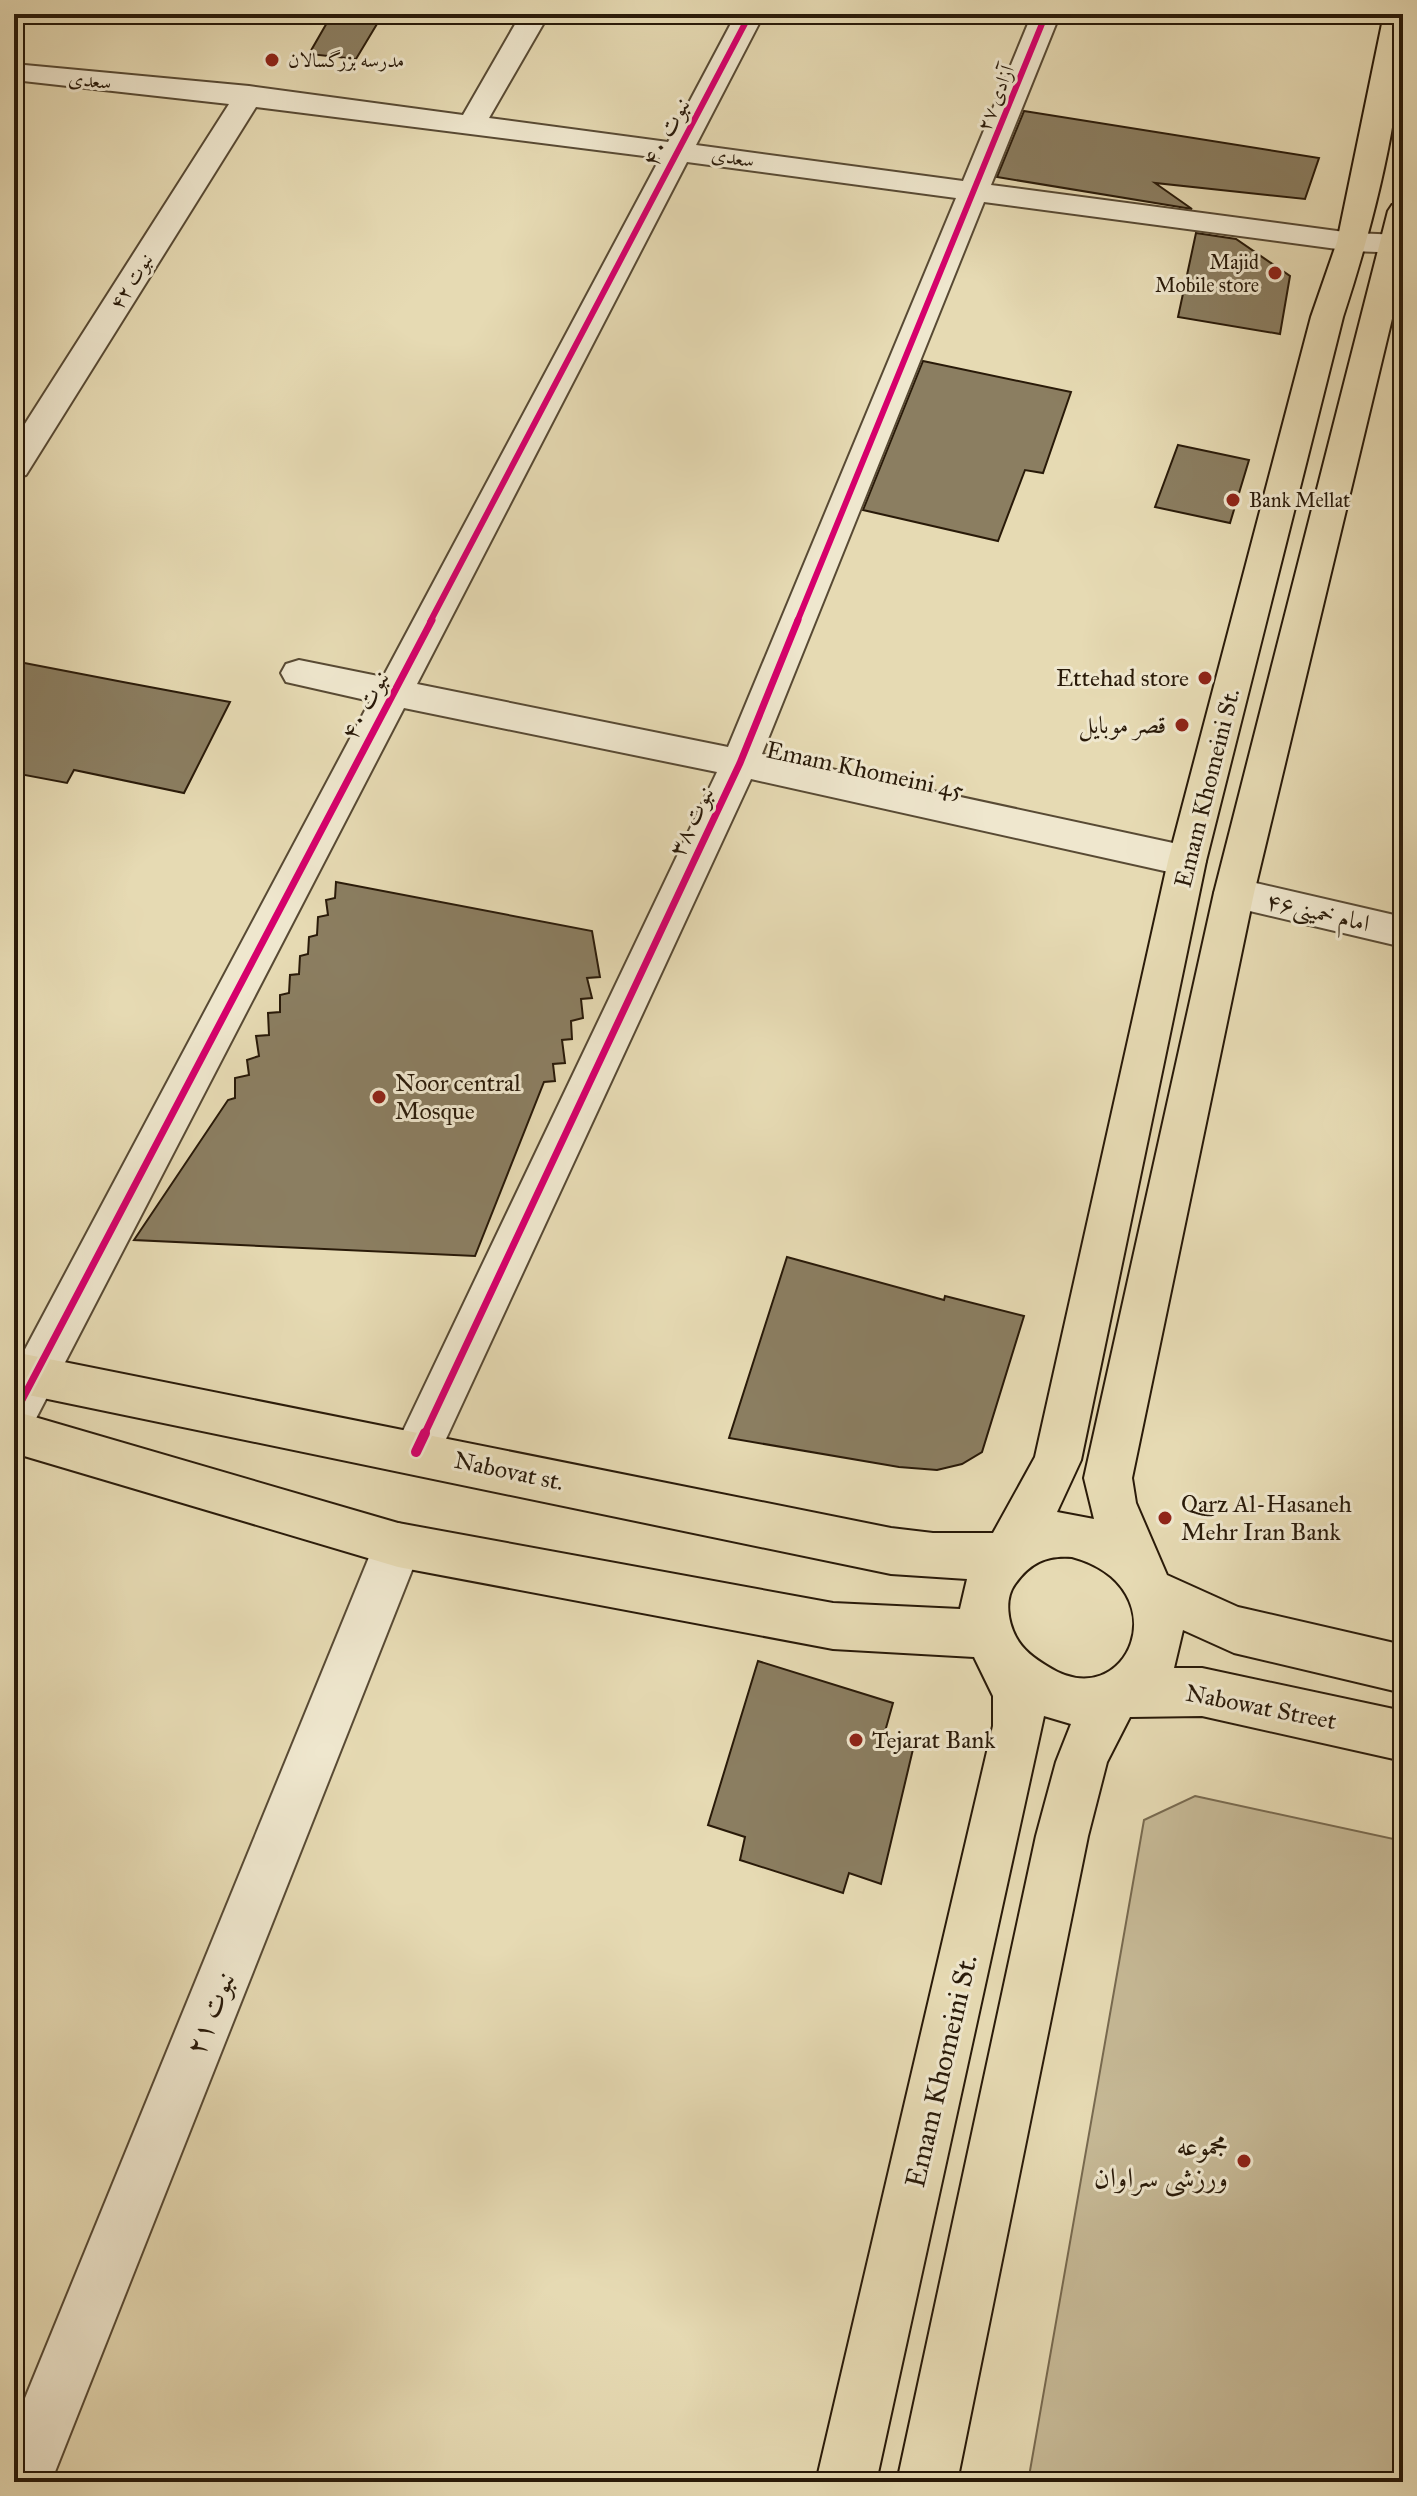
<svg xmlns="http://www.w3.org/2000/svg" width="1417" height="2496" viewBox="0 0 1417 2496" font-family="'IM FELL Great Primer',Amiri,serif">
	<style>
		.green { fill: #c6b996; stroke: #786a50; stroke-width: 2 }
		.building { fill: #8b7e61; stroke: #291a09; stroke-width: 2 }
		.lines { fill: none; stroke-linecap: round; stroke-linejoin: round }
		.minor-casing { stroke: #584a34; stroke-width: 4 }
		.major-casing { stroke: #291a09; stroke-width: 4 }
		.minor { fill: #efe7ce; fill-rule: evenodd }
		.major { fill: #e6dab3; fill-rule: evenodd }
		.cycleway-far2-casing { stroke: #efe7ce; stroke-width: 10 }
		.cycleway-far1-casing { stroke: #efe7ce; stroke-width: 12 }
		.cycleway-casing { stroke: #efe7ce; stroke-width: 15 }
		.cycleway-far2 { stroke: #d6006c; stroke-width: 6 }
		.cycleway-far1 { stroke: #d6006c; stroke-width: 7 }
		.cycleway { stroke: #d6006c; stroke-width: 10 }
		.poi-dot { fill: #8f2418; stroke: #efe7ce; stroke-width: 3 }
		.labels { text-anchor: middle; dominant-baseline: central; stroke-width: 6; stroke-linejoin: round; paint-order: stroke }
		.far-poi-label { font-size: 20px; fill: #291a09; stroke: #efe7ce; text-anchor: start }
		.far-street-label { font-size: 20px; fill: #291a09; stroke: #efe7ce }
		.street-label { font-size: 24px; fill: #291a09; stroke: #efe7ce }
		.poi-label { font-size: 24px; fill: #291a09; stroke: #efe7ce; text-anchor: start }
		.near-street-label { font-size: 28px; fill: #291a09; stroke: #efe7ce }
		.near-poi-label { font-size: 28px; fill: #291a09; stroke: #efe7ce; text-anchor: end }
	</style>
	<rect width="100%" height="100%" fill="#e6dab3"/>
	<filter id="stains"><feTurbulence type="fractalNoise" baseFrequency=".0025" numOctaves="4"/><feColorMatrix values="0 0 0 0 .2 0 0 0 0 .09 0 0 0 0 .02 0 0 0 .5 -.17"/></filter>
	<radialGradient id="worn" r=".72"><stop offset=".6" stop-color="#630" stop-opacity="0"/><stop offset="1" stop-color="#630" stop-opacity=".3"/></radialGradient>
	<polygon class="green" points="1195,1796 1403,1841 1403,2482 1028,2482 1144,1820"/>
	<g class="building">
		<polygon points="332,14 383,14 356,59 309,54"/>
		<polygon points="1024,111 1319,158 1305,199 1155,183 1192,209 997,177"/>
		<polygon points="1196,233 1236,239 1290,276 1280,334 1178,317"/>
		<polygon points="923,361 1071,392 1043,473 1025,470 998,541 863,510"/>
		<polygon points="1178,445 1249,460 1230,523 1155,507"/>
		<polygon points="14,661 123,682 230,702 184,793 74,770 67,783 14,773"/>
		<polygon points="336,882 592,931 600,977 587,978 592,998 581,999 583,1018 571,1021 572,1039 562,1040 565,1063 553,1064 555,1081 544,1082 475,1256 134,1240 228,1100 235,1098 235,1078 249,1075 247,1060 259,1056 256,1036 269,1035 268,1013 280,1012 280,995 289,993 290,975 299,974 300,956 308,954 309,937 317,935 318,917 328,915 326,900 335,898"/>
		<polygon points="787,1257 944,1300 945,1296 1024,1316 982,1452 962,1464 937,1470 899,1467 729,1438"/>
		<polygon points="758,1661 893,1703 884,1735 914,1745 881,1884 849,1873 843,1893 740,1860 745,1837 708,1825"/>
	</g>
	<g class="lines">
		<defs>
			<g id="minor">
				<path d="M521 14H549L489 118 668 142 736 14H764L696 145 963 181 1032 14H1060L991 185 1352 233 1403 235V253L1352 251 984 202 762 754 1187 846 1201 851 1206 861 1201 871 1187 876 751 779 433 1467 416 1473 399 1467 393 1452 717 772 404 708 30 1430 14 1436V1370L370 701 286 682 281 673 286 664 299 660 383 677 660 158 256 107 26 475 14 478V441L229 104 14 80V64L249 86 463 115ZM687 162 956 198 728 747 417 684Z"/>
				<polygon points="1234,878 1403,917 1403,947 1220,904 1214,893 1220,882"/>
				<polygon points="398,1523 415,1529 422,1545 51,2482 14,2482 14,2425 374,1545 381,1529"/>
			</g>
			<path id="major" d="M1384 14H1403C1403 111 1373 225 1343 317L1206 861 1081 1460 1057 1512 1094 1519 1084 1478 1214 893 1388 211 1392 205 1403 202V273L1254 893 1132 1478 1136 1503 1167 1575 1238 1607 1403 1645V1693L1234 1653 1183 1630 1174 1668H1202L1403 1711V1761L1202 1716 1130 1717 1107 1762 1088 1836 957 2482H897L1036 1836 1056 1762 1071 1724 1044 1716 876 2482H816L993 1726V1696L974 1657 833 1649 398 1567 14 1453V1411L398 1523 833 1603 960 1609 967 1579 891 1574 14 1392V1352L891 1528 933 1533H993L1035 1457 1168 861 1311 317 1337 242ZM1072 1557C1182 1587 1128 1719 1047 1666 1034 1658 1023 1650 1016 1637 1008 1622 1004 1599 1015 1584 1030 1563 1046 1555 1072 1557Z"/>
		</defs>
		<use href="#minor" class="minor-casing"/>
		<use href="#major" class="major-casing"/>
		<use href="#minor" class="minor"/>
		<use href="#major" class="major"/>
		<defs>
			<g id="cycleway-far2">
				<polyline points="430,622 750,14"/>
				<polyline points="797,622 1046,14"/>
			</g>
			<g id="cycleway-far1">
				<polyline points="14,1415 432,620"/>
				<polyline points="424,1435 740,763 798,620"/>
			</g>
			<polyline id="cycleway" points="416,1452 425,1433"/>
		</defs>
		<use href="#cycleway-far2" class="cycleway-far2-casing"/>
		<use href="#cycleway-far1" class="cycleway-far1-casing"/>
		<use href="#cycleway" class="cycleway-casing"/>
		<use href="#cycleway-far2" class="cycleway-far2"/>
		<use href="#cycleway-far1" class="cycleway-far1"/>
		<use href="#cycleway" class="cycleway"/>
	</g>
	<g class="poi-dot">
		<circle cx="272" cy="60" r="8"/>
		<circle cx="1275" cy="273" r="8"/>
		<circle cx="1233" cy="500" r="8"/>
		<circle cx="1205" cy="678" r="8"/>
		<circle cx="1182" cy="725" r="8"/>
		<circle cx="379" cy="1097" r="8"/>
		<circle cx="1165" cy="1518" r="8"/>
		<circle cx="856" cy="1740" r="8"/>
		<circle cx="1244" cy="2161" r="8"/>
	</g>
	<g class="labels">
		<g class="far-poi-label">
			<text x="288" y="60">مدرسه بزرگسالان</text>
			<text x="1259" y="262" text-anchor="end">Majid<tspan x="1259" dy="23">Mobile store</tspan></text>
			<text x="1249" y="500">Bank Mellat</text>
		</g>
		<g class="far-street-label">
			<text transform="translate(90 80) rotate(6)">سعدی</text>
			<text transform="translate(995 98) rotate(-68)">آزادی ۲۷</text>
			<text transform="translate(733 157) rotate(9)">سعدی</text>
			<text transform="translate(131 281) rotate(-58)">نبوت ۴۲</text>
		</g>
		<g class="street-label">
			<text transform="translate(666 132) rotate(-62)">نبوت ۴۰</text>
			<text transform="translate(365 705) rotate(-62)">نبوت ۴۰</text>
			<text transform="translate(865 770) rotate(12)">Emam Khomeini 45</text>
			<text transform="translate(1207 788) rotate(-76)">Emam Khomeini St.</text>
			<text transform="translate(691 821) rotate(-65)">نبوت ۳۸</text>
			<text transform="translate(1318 912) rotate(13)">امام خمینی۴۶</text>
			<text transform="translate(509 1471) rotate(12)">Nabovat st.</text>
			<text transform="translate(1261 1707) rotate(11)">Nabowat Street</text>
		</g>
		<g class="poi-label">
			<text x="1189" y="678" text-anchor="end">Ettehad store</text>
			<text x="1166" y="725" text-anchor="end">قصر موبایل</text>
			<text x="395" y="1083">Noor central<tspan x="395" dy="28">Mosque</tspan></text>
			<text x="1181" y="1504">Qarz Al-Hasaneh<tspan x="1181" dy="28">Mehr Iran Bank</tspan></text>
			<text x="872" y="1740">Tejarat Bank</text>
		</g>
		<g class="near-street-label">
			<text transform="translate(210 2013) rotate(-68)">نبوت ۲۱</text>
			<text transform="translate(941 2071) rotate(-77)">Emam Khomeini St.</text>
		</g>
		<g class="near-poi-label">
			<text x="1228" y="2145">مجموعه<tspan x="1228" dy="32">ورزشی سراوان</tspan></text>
		</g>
	</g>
	<rect width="1417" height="2496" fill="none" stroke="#e6dab3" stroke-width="48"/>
	<rect x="16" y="16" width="1385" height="2464" fill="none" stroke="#291a09" stroke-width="4"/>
	<rect x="24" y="24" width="1369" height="2448" fill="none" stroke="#291a09" stroke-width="2"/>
	<rect width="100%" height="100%" filter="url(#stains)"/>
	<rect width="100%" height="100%" fill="url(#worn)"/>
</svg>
